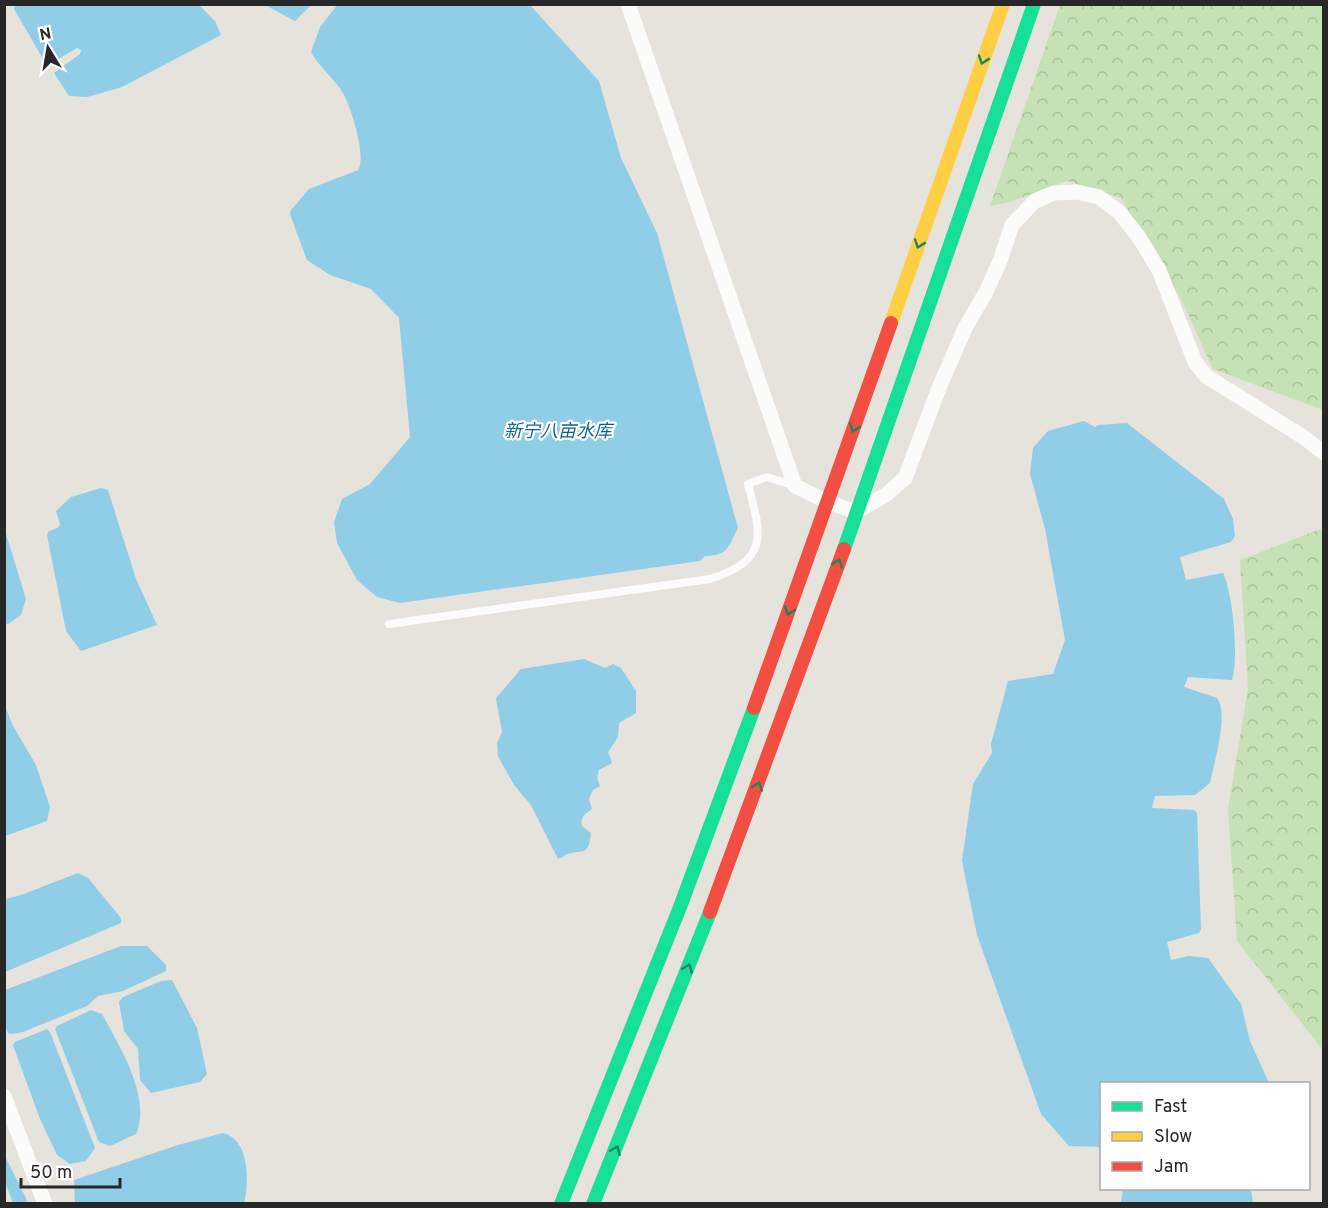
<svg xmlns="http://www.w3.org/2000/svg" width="1328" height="1208" viewBox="0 0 1328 1208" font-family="Overpass,'Noto Sans SC',sans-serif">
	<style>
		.forest { fill: url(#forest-crowns) }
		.water { fill: #90cee7 }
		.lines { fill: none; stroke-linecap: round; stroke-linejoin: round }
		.lane { stroke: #fbfbfa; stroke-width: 8 }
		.street { stroke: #fbfbfa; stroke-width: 15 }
		.fast { stroke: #16e098; stroke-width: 14 }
		.slow { stroke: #ffcf43; stroke-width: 14 }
		.jam { stroke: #f24e42; stroke-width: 14 }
		.oneway { stroke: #1e8460 }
		.labels { text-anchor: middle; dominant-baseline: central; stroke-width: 4.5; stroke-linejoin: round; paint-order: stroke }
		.water-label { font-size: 18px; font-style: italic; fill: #0f6193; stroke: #fff }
	</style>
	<defs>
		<pattern id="forest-crowns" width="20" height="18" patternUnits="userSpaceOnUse" patternTransform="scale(1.5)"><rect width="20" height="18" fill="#c6e1b5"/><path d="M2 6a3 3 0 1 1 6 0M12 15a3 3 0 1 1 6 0" fill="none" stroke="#aac19c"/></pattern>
	</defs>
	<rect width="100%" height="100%" fill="#e6e2dc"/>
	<g class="forest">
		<polygon points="1060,5 1323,5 1323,410 1213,369 1182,301 1121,198 1067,181 1010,202 990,206"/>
		<polygon points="1323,528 1323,1050 1237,941 1228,810 1248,689 1240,560"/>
	</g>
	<g class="water">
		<polygon points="15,4 199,5 215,21 221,35 122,87 87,97 69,96 54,73 80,54 81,50 77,48 50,64 46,64 14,9"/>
		<path d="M338 4 530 5 599 81 621 158 657 233 738 528C728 547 728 556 705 556L700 561 400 603 377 597 357 580 337 543 334 522 342 499 370 484 410 437 399 318 371 289 330 275 307 260 290 214 291 210 309 189 358 170C367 157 351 107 343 93 334 78 319 67 311 52L320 27Z"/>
		<polygon points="265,5 311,5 295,21"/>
		<path d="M1084 421 1095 427 1098 425 1127 423 1224 499 1233 519 1235 536 1231 542 1180 557 1186 580 1223 573C1233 594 1239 658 1232 680L1188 677 1184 687 1217 698C1229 713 1214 764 1210 783L1195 795 1155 796 1152 808 1194 810 1197 813 1201 929 1199 933 1167 942 1171 960 1189 956 1208 958 1241 1004 1250 1041 1269 1083 1102 1084 1101 1147 1069 1146 1041 1114 977 935 962 861 973 784 992 753 991 744 1008 681 1053 674 1065 640 1045 529 1030 474 1033 448 1048 431Z"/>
		<polygon points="101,488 108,490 136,579 157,625 81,651 66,631 47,535 48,532 59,527 60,524 56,511 71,497"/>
		<polygon points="4,527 26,599 21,615 8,624 4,623"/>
		<path d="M584 659 605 668 613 664 621 668 636 691V713L619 723 618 737 608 752 612 763 599 770 597 778 600 786 593 790 589 799 592 809C585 814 580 816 582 826L591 833C588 857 584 849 567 854 564 856 561 858 558 859L531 805 514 785 498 756 497 743 502 732 496 698 521 669Z"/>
		<polygon points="5,706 13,726 36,765 50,807 47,821 5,836"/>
		<polygon points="78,873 88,878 121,918 121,923 5,972 5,899 21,895"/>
		<polygon points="121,946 147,946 166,965 166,971 123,991 98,996 87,1006 23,1032 12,1034 8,1033 5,1026 5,990"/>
		<polygon points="172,980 197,1028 207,1074 200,1082 151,1093 140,1080 138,1049 124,1031 119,1002 123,997 161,981"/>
		<path d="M91 1010 102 1014C119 1045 152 1098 136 1134L110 1146 99 1142 55 1029 57 1026Z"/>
		<polygon points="47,1029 50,1032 95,1148 86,1161 70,1164 57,1155 40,1119 13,1045 15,1042"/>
		<path d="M223 1133C250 1139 249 1183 244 1203H75L74 1180 178 1145Z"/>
		<polygon points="4,1154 26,1198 27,1203 13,1203 5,1182"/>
		<polygon points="1123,1188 1251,1189 1253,1203 1121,1203"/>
	</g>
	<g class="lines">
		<path class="lane" d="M389 624 710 579C769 560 762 536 748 484L767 477 795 486"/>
		<g class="street">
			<polyline points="628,4 795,486 828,502 856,512 887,494 905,478 939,388 965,328 986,292 1000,261 1012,225 1035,201 1054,193 1077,192 1099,197 1119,212 1138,236 1159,270 1195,362 1206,376 1305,438 1324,453"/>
			<polyline points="4,1096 45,1204"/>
		</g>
		<g class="fast">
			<polyline points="844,549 1034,4"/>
			<polyline points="561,1204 680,907 754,708"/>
			<polyline points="593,1204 710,912"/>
		</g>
		<polyline class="slow" points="891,323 1003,4"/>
		<g class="jam">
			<polyline points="754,708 891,323"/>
			<polyline points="710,912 844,549"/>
		</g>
	</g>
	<defs><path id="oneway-chevron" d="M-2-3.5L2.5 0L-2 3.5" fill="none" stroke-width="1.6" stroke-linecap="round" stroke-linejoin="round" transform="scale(1.5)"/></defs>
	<g class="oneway">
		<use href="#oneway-chevron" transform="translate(983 60) rotate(109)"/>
		<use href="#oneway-chevron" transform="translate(919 244) rotate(109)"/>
		<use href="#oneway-chevron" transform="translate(854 428) rotate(109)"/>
		<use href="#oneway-chevron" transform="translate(838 563) rotate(-71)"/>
		<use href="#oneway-chevron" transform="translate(789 611) rotate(109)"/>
		<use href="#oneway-chevron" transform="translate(758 786) rotate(-69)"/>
		<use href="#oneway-chevron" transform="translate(688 968) rotate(-69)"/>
		<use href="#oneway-chevron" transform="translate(616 1150) rotate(-67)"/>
	</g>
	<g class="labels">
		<g class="water-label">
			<text x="558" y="432">新宁八亩水库</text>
		</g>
	</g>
	<rect width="1328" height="1208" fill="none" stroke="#272727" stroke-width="12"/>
	<rect x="1100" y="1082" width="210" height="108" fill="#ffffff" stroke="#a9a9a9" stroke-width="1.5"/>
	<rect x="1112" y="1102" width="30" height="9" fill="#16e098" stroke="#a9a9a9" stroke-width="1.5"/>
	<text x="1154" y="1112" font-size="18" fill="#272727">Fast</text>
	<rect x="1112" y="1132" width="30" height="9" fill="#ffcf43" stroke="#a9a9a9" stroke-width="1.5"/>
	<text x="1154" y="1142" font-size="18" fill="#272727">Slow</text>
	<rect x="1112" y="1162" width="30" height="9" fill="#f24e42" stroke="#a9a9a9" stroke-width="1.5"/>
	<text x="1154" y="1172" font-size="18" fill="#272727">Jam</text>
	<g transform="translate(48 48) rotate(349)" stroke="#ffffff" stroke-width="4.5" paint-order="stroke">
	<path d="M0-4.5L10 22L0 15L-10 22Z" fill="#272727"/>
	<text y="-9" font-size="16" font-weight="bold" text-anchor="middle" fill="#272727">N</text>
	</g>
	<path d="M21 1178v9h99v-9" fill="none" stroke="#272727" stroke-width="3"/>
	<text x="30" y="1178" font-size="18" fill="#272727" stroke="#ffffff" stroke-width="4.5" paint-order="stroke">50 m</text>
</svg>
